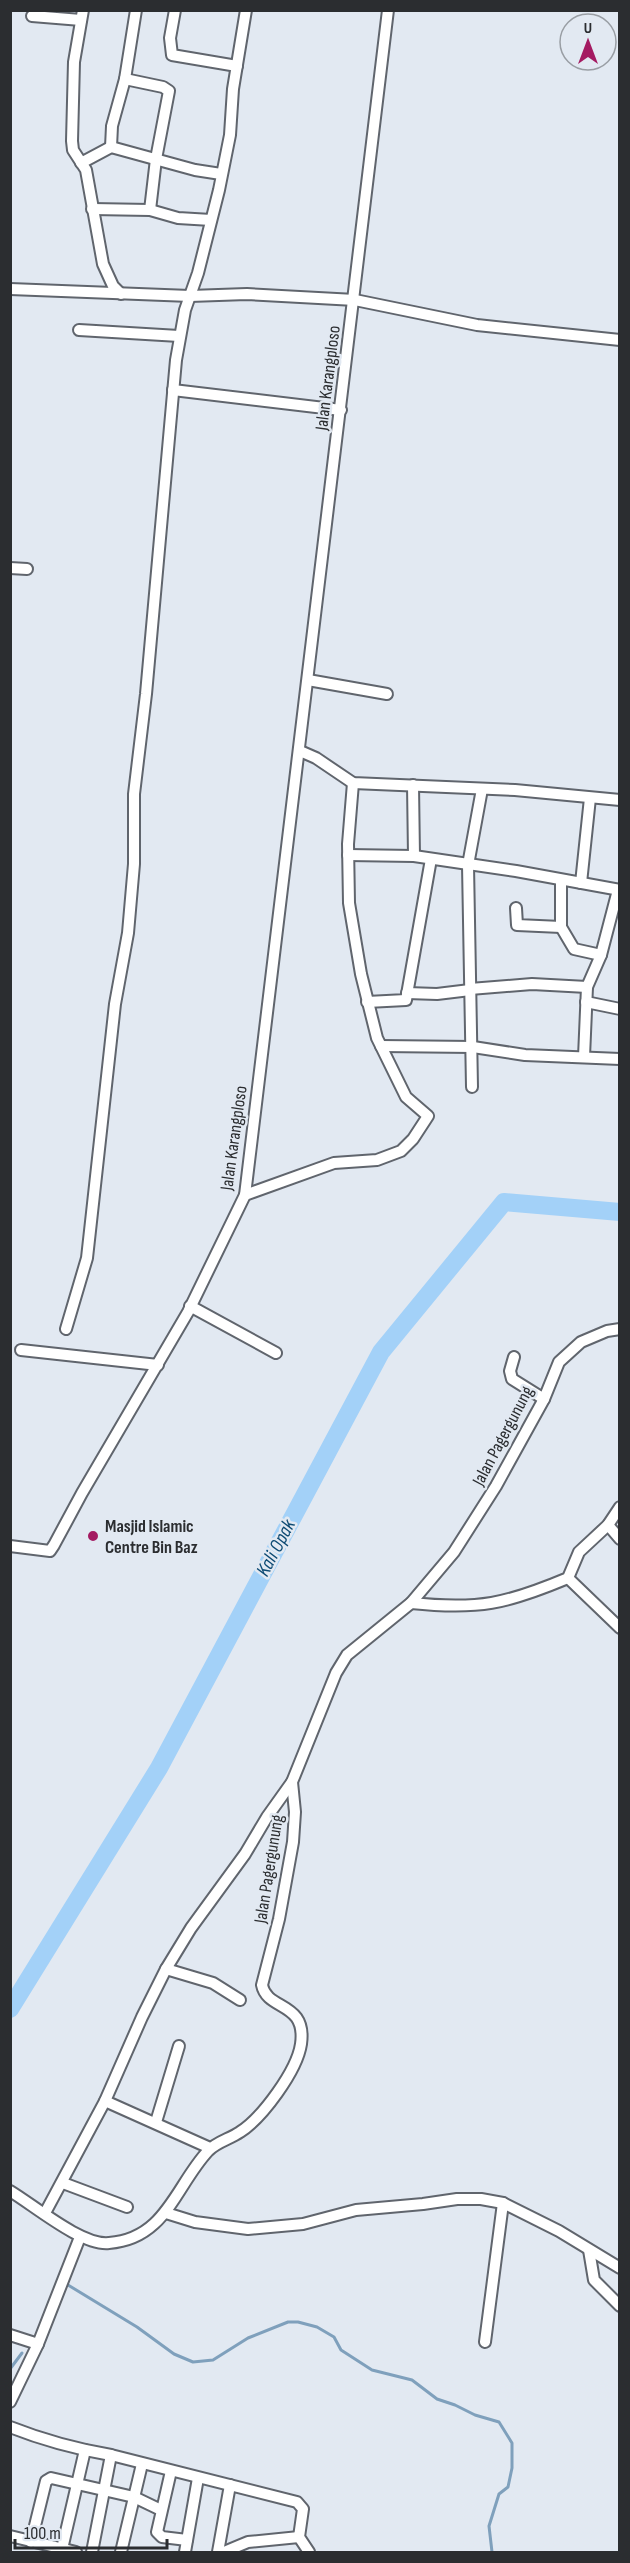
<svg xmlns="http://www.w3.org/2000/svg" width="630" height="2563" viewBox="0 0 630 2563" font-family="'Sofia Sans Condensed',sans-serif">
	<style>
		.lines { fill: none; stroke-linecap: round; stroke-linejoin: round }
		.stream { stroke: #7fa0bc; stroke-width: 3 }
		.river { stroke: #a3d1f8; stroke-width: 18 }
		.minor-casing { stroke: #60656d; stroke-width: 14 }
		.minor { stroke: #fff; stroke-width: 10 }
		.poi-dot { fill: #a41a61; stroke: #e2e9f2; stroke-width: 2 }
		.labels { text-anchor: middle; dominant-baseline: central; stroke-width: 5; stroke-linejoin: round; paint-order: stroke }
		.street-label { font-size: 18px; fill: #2b2d30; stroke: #e2e9f2 }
		.poi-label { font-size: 18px; font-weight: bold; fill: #2b2d30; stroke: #e2e9f2; text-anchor: start }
		.water-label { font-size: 20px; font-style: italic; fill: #0e4b74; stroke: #e2e9f2 }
	</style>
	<rect width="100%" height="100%" fill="#e2e9f2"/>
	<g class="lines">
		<g class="stream">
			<polyline points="68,2285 137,2327 174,2354 193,2362 213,2360 248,2338 288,2322 298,2322 317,2327 334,2337 341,2350 372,2370 412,2380 437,2399 455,2405 475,2415 499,2422 512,2443 512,2468 508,2487 499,2494 489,2526 492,2552"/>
			<polyline points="10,2369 22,2353"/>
		</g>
		<polyline class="river" points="10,2009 159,1768 381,1352 504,1202 620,1212"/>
		<defs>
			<g id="minor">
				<polyline points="83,10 74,62 72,141 73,150 86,170 103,264 113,286 121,294"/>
				<polyline points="175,10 170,38 172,55 237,66"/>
				<polyline points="32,16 81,20"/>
				<polyline points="125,79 163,87 169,91 156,159 150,210"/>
				<polyline points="111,147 112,126 125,79 136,10"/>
				<polyline points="81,163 111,147 195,170 221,174"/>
				<polyline points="92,209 150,210 178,218 211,220"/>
				<polyline points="10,289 190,296 247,294 355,300 477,325 620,340"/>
				<polyline points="79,330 179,336"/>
				<polyline points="173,390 341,410"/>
				<polyline points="10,568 27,569"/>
				<polyline points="308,680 387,694"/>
				<polyline points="300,751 316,758 353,783 515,790 620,800"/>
				<polyline points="413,785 414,856"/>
				<polyline points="348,855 414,856 516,871 620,890"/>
				<polyline points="561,881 561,927 574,949 601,955"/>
				<polyline points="581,883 590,798"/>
				<polyline points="516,908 517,925 561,927"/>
				<polyline points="470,989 532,984 587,987"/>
				<polyline points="407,993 437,994 470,990"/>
				<polyline points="367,1002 406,1000 431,859"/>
				<polyline points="586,1002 620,1009"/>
				<polyline points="381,1046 473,1047 525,1055 620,1059"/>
				<polyline points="584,1057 587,987 601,955 618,890"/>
				<polyline points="472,1087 468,865 482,789"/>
				<polyline points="245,1195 334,1163 377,1160 401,1151 413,1139 428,1116 406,1097 377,1038 361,974 349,903 348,844 353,783"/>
				<polyline points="190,1306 276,1353"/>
				<polyline points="66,1329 87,1258 115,1004 128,933 134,864 134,794 146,694 176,360 185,310 198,273 219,190 230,135 233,89 246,10"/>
				<polyline points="21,1350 158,1365"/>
				<polyline points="514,1357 510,1371 512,1379 544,1399"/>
				<polyline points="608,1525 620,1539"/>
				<polyline points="10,1546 50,1551 54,1545 82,1493 188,1312 245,1195 388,10"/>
				<polyline points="568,1578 620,1628"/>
				<path d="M411 1603C479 1610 506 1604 568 1578L579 1552 608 1525 620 1507"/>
				<polyline points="166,1969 213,1983 240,2000"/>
				<polyline points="105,2101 210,2148"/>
				<polyline points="156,2122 179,2046"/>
				<polyline points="63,2183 127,2207"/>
				<path d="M10 2191C35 2206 82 2246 109 2243 166 2239 176 2185 208 2151 216 2142 230 2139 240 2132 262 2118 297 2071 301 2044 307 2001 267 2011 262 1985L279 1919 293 1842 295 1812 292 1782 336 1673 347 1655 411 1603 454 1552 496 1486 544 1399 559 1362 581 1342 607 1331 620 1329"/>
				<polyline points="45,2213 105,2101 142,2017 166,1969 191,1928 245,1854 267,1817 292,1782"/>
				<polyline points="166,2213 195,2222 248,2229 303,2224 356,2210 423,2204 457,2199 481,2199 503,2203 559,2231 620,2268"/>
				<polyline points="589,2250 594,2280 620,2306"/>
				<polyline points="10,2335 38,2344"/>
				<polyline points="485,2342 503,2203"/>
				<polyline points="10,2402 38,2344 80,2237"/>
				<path d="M10 2427C43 2440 76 2449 111 2455L297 2502 303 2509 299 2537 309 2552"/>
				<polyline points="171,2471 157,2532 162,2537 187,2540"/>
				<polyline points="10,2536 76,2552"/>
				<polyline points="31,2542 46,2481 51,2478 134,2497 161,2510"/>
				<polyline points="62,2549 85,2450"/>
				<polyline points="92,2552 111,2455"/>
				<polyline points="121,2552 142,2464"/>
				<polyline points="185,2552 198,2478"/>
				<polyline points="218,2552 230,2485"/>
				<polyline points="224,2552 248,2542 299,2537"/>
			</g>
		</defs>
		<use href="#minor" class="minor-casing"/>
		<use href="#minor" class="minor"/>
	</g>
	<circle class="poi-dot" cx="93" cy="1536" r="6"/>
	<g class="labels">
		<g class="street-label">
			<text transform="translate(328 378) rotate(-83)">Jalan Karangploso</text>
			<text transform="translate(234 1138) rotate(-82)">Jalan Karangploso</text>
			<text transform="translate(503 1436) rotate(-62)">Jalan Pagergunung</text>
			<text transform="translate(269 1869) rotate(-81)">Jalan Pagergunung</text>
		</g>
		<g class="poi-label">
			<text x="105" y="1526">Masjid Islamic<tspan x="105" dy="21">Centre Bin Baz</tspan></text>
		</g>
		<g class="water-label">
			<text transform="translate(276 1548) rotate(-62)">Kali Opak</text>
		</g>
	</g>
	<rect width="630" height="2563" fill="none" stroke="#2b2d30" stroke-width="24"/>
	<g transform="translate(588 42)"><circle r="28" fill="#e2e9f2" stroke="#999ea4" stroke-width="1.5"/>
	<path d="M0-4.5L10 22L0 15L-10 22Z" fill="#a41a61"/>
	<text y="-9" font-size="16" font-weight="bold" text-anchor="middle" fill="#2b2d30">U</text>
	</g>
	<path d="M15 2539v9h152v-9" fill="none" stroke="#2b2d30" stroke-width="3"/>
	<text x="24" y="2539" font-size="18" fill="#2b2d30" stroke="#e2e9f2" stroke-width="4.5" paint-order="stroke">100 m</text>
</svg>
